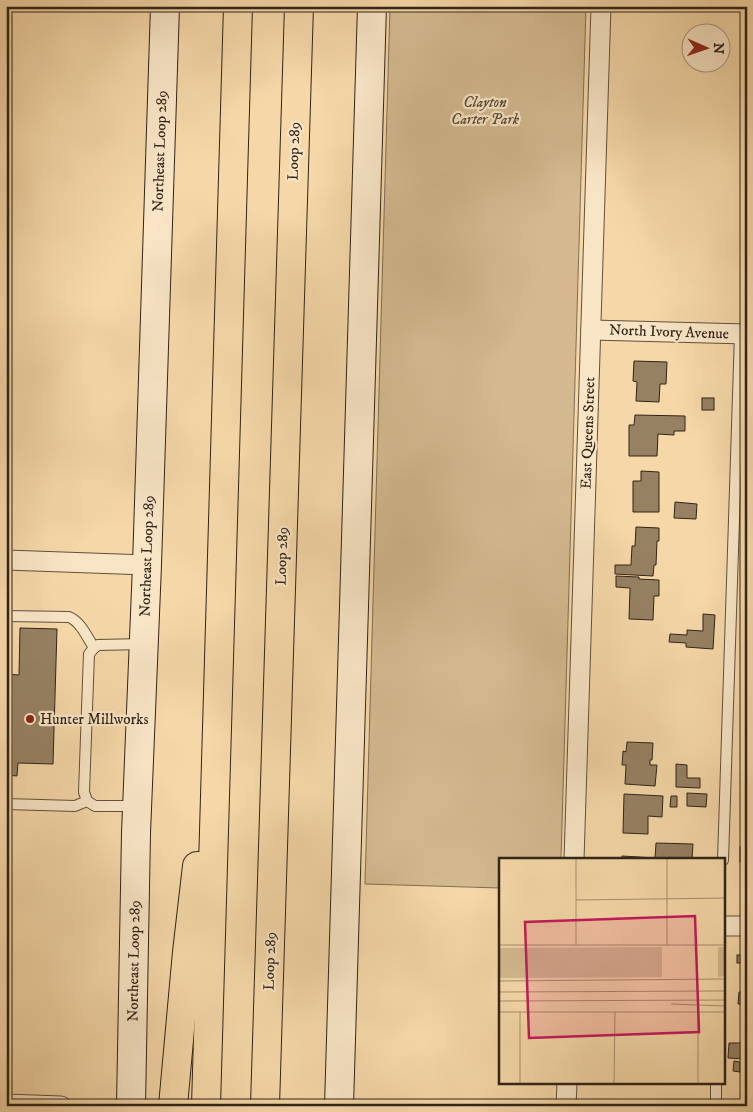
<svg xmlns="http://www.w3.org/2000/svg" width="753" height="1112" viewBox="0 0 753 1112" font-family="'IM FELL DW Pica',serif">
	<style>
		.green { fill: #d4b990; stroke: #826e54 }
		.building { fill: #968163; stroke: #302419 }
		.lines { fill: none; stroke-linecap: round; stroke-linejoin: round }
		.service-casing { stroke: #61513d; stroke-width: 12 }
		.minor-casing { stroke: #61513d; stroke-width: 21 }
		.secondary-casing { stroke: #302419; stroke-width: 30 }
		.motorway-casing { stroke: #302419; stroke-width: 30 }
		.service { stroke: #f8e5c6; stroke-width: 10 }
		.minor { stroke: #f8e5c6; stroke-width: 19 }
		.secondary { stroke: #f8e5c6; stroke-width: 28 }
		.motorway { stroke: #f5d7a8; stroke-width: 28 }
		.poi-dot { fill: #8f2418; stroke: #f8e5c6; stroke-width: 2 }
		.labels { text-anchor: middle; dominant-baseline: central; stroke-width: 4.5; stroke-linejoin: round; paint-order: stroke }
		.park-label { font-size: 15px; font-style: italic; fill: #594937; stroke: #f8e5c6 }
		.street-label { font-size: 15px; fill: #302419; stroke: #f8e5c6 }
		.poi-label { font-size: 15px; fill: #302419; stroke: #f8e5c6; text-anchor: start }
		.inset-road { fill: none; stroke: #a68f6f; stroke-width: 1 }
		.view { fill: #c2185b; fill-opacity: 0.15; stroke: #c2185b; stroke-width: 2.5 }
		.inset-edge { fill: none; stroke: #302419; stroke-width: 2.5 }
	</style>
	<rect width="100%" height="100%" fill="#f5d7a8"/>
	<filter id="stains"><feTurbulence type="fractalNoise" baseFrequency=".004" numOctaves="4"/><feColorMatrix values="0 0 0 0 .2 0 0 0 0 .09 0 0 0 0 .02 0 0 0 .5 -.17"/></filter>
	<radialGradient id="worn" r=".72"><stop offset=".6" stop-color="#630" stop-opacity="0"/><stop offset="1" stop-color="#630" stop-opacity=".3"/></radialGradient>
	<polygon class="green" points="390,6 586,6 561,859 500,860 500,888 365,884"/>
	<g class="building">
		<polygon points="634,361 667,362 666,384 660,384 659,402 636,401 637,382 633,381"/>
		<rect x="702" y="398" width="12" height="12"/>
		<polygon points="635,415 685,416 685,431 674,431 674,435 658,434 657,456 629,456 629,425 634,425"/>
		<polygon points="641,471 659,472 659,512 633,512 633,481 641,481"/>
		<polygon points="675,502 697,504 696,519 674,518"/>
		<polygon points="636,527 659,528 659,541 657,541 656,565 654,565 653,576 615,574 615,565 631,565 632,546 635,546"/>
		<polygon points="616,576 639,577 639,579 659,580 659,596 654,596 653,620 629,619 630,588 616,587"/>
		<polygon points="703,614 715,615 713,649 686,647 686,643 669,642 670,634 687,635 687,630 703,631"/>
		<polygon points="20,628 57,629 53,764 18,763 17,776 6,775 6,674 19,675"/>
		<polygon points="627,742 653,743 652,760 650,760 650,765 657,765 655,786 625,784 626,765 622,765 623,751 626,752"/>
		<polygon points="676,764 687,765 687,778 700,778 700,788 676,787"/>
		<polygon points="687,793 707,794 706,807 687,806"/>
		<polygon points="624,794 663,796 662,817 648,816 648,834 623,833"/>
		<polygon points="671,796 677,796 677,807 670,807"/>
		<polygon points="656,843 693,844 692,859 666,858 666,860 622,860 622,856 655,858"/>
		<rect x="740" y="847" width="7" height="15"/>
		<rect x="737" y="955" width="10" height="8"/>
		<polygon points="739,992 747,992 747,1004 738,1004"/>
		<polygon points="743,1008 747,1008 747,1020 742,1020"/>
		<polygon points="729,1043 746,1043 746,1059 728,1058"/>
		<polygon points="734,1061 740,1062 740,1072 733,1071"/>
	</g>
	<g class="lines">
		<defs>
			<g id="service">
				<path d="M6 616 69 617C81 622 87 637 94 648"/>
				<polyline points="87,801 84,792 89,654 94,648 98,645 143,644"/>
				<polyline points="6,804 75,806 87,801 95,806 136,806"/>
				<polyline points="723,860 740,334"/>
				<polyline points="716,1106 716,1083"/>
			</g>
			<g id="minor">
				<polyline points="591,330 747,334"/>
				<polyline points="6,560 147,565"/>
				<polyline points="574,860 601,6"/>
				<polyline points="724,926 747,926"/>
				<polyline points="6,1104 61,1106"/>
				<polyline points="566,1106 567,1083"/>
			</g>
			<g id="secondary">
				<polyline points="131,1106 136,833 147,565 165,6"/>
				<polyline points="339,1106 372,6"/>
			</g>
			<g id="motorway">
				<polyline points="173,1106 187,952 197,866"/>
				<polyline points="206,1106 238,6"/>
				<polyline points="265,1106 299,6"/>
			</g>
		</defs>
		<use href="#service" class="service-casing"/>
		<use href="#minor" class="minor-casing"/>
		<use href="#secondary" class="secondary-casing"/>
		<use href="#motorway" class="motorway-casing"/>
		<use href="#service" class="service"/>
		<use href="#minor" class="minor"/>
		<use href="#secondary" class="secondary"/>
		<use href="#motorway" class="motorway"/>
	</g>
	<circle class="poi-dot" cx="30" cy="719" r="5"/>
	<g class="labels">
		<g class="park-label">
			<text x="485" y="102">Clayton<tspan x="485" dy="17">Carter Park</tspan></text>
		</g>
		<g class="street-label">
			<text transform="translate(160 151) rotate(-88)">Northeast Loop 289</text>
			<text transform="translate(294 151) rotate(-88)">Loop 289</text>
			<text transform="translate(669 332) rotate(2)">North Ivory Avenue</text>
			<text transform="translate(588 433) rotate(-88)">East Queens Street</text>
			<text transform="translate(147 556) rotate(-88)">Northeast Loop 289</text>
			<text transform="translate(282 556) rotate(-88)">Loop 289</text>
			<text transform="translate(134 961) rotate(-89)">Northeast Loop 289</text>
			<text transform="translate(270 961) rotate(-88)">Loop 289</text>
		</g>
		<g class="poi-label">
			<text x="40" y="719">Hunter Millworks</text>
		</g>
	</g>
	<g transform="translate(499 858)">
		<rect width="226" height="226" fill="#f5d7a8"/>
		<path d="M163 89V119L0 120V90ZM219 89H226V118L219 119Z" fill="#d4b990"/>
		<path class="inset-road" d="M77 0V87M168 0V87M77 42 227 40M0 87H227M0 123 227 121M0 134 227 133M0 143 227 142M172 146 227 148M0 154H227M21 154V226M199 154V226M115 226 116 154"/>
		<path class="view" d="M196 58 200 174 30 180 26 64Z"/>
		<rect width="226" height="226" class="inset-edge"/>
	</g>
	<rect width="753" height="1112" fill="none" stroke="#f5d7a8" stroke-width="25"/>
	<rect x="8" y="8" width="738" height="1097" fill="none" stroke="#302419" stroke-width="2.5"/>
	<rect x="12" y="12" width="728" height="1087" fill="none" stroke="#302419"/>
	<g transform="translate(706 48) rotate(92)"><circle r="24" fill="#f8e5c6" stroke="#a89881"/>
	<path d="M0-4L9 19L0 12L-9 19Z" fill="#8f2418"/>
	<text y="-8" font-size="14" font-weight="bold" text-anchor="middle" fill="#302419">N</text>
	</g>
	<rect width="100%" height="100%" filter="url(#stains)"/>
	<rect width="100%" height="100%" fill="url(#worn)"/>
</svg>
